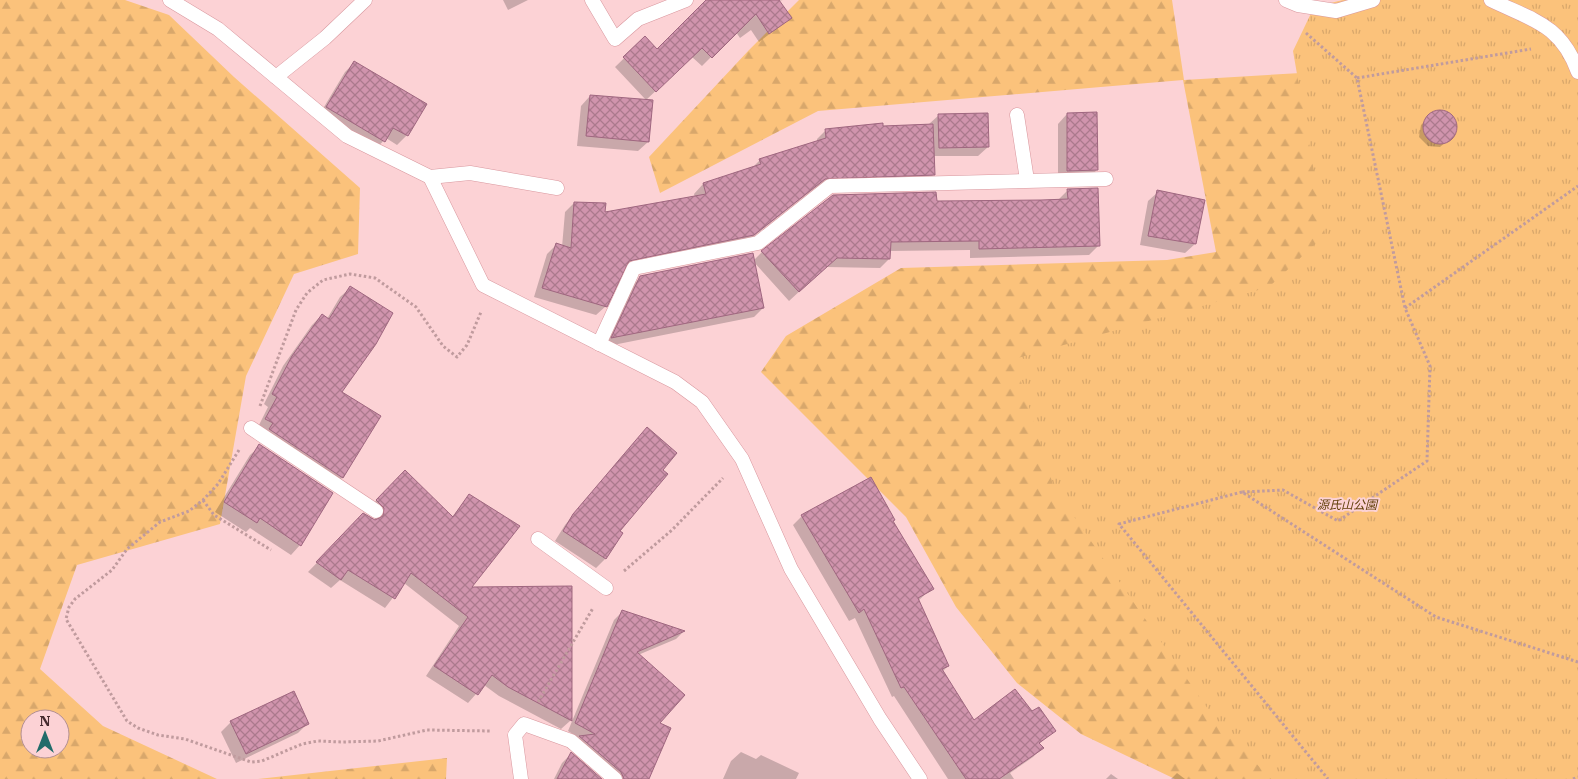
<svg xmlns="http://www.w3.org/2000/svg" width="1578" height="779" viewBox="0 0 1578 779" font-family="'IBM Plex Serif','Noto Sans JP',serif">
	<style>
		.forest { fill: url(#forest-firs); fill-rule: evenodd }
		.park { fill: url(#park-tufts) }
		.shadow { fill: #0003 }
		.building { fill: url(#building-cross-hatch); stroke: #9f667f }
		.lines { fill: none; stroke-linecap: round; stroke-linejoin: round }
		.lane-casing { stroke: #d9979e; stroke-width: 15 }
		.path { stroke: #c09b9e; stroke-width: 3; stroke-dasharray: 2.5 2.5; stroke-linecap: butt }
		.lane { stroke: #fff; stroke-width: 14 }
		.labels { text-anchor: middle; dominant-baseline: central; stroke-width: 4; stroke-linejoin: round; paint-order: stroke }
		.park-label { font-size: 12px; font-style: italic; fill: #603f09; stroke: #fcd2d5 }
	</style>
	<defs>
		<pattern id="forest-firs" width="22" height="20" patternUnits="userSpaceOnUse" patternTransform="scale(1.25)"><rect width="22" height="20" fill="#fbc27b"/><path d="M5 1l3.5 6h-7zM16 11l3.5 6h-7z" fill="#d8a76b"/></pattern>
		<pattern id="park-tufts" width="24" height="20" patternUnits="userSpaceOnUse" patternTransform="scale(1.25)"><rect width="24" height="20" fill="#fbc27b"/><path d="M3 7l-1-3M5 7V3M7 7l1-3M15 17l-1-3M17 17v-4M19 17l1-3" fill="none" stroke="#d8a76b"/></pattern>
		<pattern id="building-cross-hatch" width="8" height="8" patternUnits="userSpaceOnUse" patternTransform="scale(1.25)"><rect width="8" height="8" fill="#d094ad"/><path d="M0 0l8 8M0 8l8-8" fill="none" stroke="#ab798d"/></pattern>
	</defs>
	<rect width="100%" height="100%" fill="#fcd2d5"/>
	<g class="forest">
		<path d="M0 0H125L169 15 234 77 360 188 358 254 294 274 246 376 220 524 77 565 40 669 103 726 217 779H0ZM30 719H60V749H30Z"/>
		<polygon points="799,0 1172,0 1184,80 1318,72 1578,779 1175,779 1081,734 1017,683 956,607 906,517 761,372 786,336 901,268 1167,260 1216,252 1183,80 818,111 660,193 649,157 749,50"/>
		<polygon points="447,758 446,779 258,779"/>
	</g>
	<polygon class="park" points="1343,0 1578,0 1578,779 1271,779 1217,722 1054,488 1014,359 1269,287 1325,235 1293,51 1314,7"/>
	<g class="shadow">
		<polygon points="503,0 528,0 508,10"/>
		<polygon points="726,0 783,0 778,1 790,18 759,42 751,30 740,38 736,32 702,66 692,57 646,100 615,67 645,38 657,51"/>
		<polygon points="355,62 407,135 397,145 386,138 374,151 318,117 345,72"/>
		<polygon points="590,96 648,142 638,151 577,146 581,106"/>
		<polygon points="1436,111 1448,112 1456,122 1455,134 1440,147 1428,146 1419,137 1421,125"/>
		<polygon points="1067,114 1097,170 1087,179 1058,180 1058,124"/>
		<polygon points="939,115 988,147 978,156 933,156 934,174 925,183 815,188 744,244 624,269 606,306 596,315 534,297 547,254 556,245 562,247 565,212 574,203 604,214 695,198 694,194 703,184 752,168 760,160 817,143 817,139 826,130 929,124"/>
		<polygon points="1068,190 1099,245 1089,255 970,258 970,250 889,251 889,259 880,268 826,267 789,301 754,262 763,308 754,317 603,347 631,287 641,277 753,261 762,252 936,202 1041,202 1059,199"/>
		<polygon points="1158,192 1203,201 1195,244 1185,253 1140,245 1148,201"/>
		<polygon points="350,288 341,393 379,417 342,478 332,487 257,429 268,407 264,404 283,366 312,325 322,315 327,319 340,297"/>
		<polygon points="638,438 661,470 618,531 622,533 605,559 596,568 555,541 565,525"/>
		<polygon points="260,446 332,494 300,545 291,555 250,528 246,532 215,512 250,455"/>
		<polygon points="405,471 452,517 469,495 470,588 570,587 570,721 561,729 499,696 484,685 468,703 426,676 459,626 404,583 385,608 340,580 331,588 308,572 363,515 375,521 375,517 367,510"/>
		<polygon points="802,516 892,522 932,588 918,601 948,666 942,672 974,722 1031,713 1054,731 1038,745 1042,748 1033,757 1010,773 1014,779 948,779 894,696 892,697 855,618 849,621 793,525"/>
		<polygon points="622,612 683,632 676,639 638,655 658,724 648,779 610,779 572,745 579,738 568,731 614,620"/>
		<polygon points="293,692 308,723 298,733 236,763 221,732 231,722"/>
		<polygon points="741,752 756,759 761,755 799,773 796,779 723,779 731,761"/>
		<polygon points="571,754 600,779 554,779 562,763"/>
		<polygon points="1177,773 1185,779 1171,779"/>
		<polygon points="1111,774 1118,779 1106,779"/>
	</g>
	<g class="building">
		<polygon points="706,0 779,0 792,18 769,34 756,14 712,58 702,48 656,92 623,57 645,36 657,49"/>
		<polygon points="354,61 427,104 408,136 393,128 385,142 326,107"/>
		<polygon points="590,95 653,100 649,142 586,136"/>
		<circle cx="1440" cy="127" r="17"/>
		<polygon points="1097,112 1098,170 1067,171 1067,113"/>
		<polygon points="988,113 989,147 939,148 938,114"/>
		<polygon points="883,123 883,126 933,124 935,175 825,179 754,235 629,261 607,307 542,288 556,243 571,248 574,202 606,203 605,212 706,194 703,183 761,164 759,159 826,138 825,129"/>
		<polygon points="1098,188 1100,246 979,249 979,241 891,242 890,259 837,258 799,292 761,251 833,195 936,192 937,201 1041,200 1068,199 1067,189"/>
		<polygon points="1157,190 1205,200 1196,244 1148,236"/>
		<polygon points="753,253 764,308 611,338 640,276"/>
		<polygon points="350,286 393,313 376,344 342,392 381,416 343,478 269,429 273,423 265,419 277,397 272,394 292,356 322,314 329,319"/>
		<polygon points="647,427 677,453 663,470 668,474 620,531 623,533 606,559 563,531 573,514"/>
		<polygon points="259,444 333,493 301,546 260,518 257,523 224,502"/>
		<polygon points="405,470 453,517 469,494 520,526 472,587 572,586 572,721 508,687 492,675 478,695 434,666 468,617 411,573 395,599 348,570 341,580 316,562 363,513 375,520 383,516 384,508 376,500"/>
		<polygon points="871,477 895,520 893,521 934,589 918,598 949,666 942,669 974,720 1015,689 1032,711 1039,707 1056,731 1039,743 1044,748 999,779 966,779 904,687 901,688 864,609 859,613 801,515"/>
		<polygon points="622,610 685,631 637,652 685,695 660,723 671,728 649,779 624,779 621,772 579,736 595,734 575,723"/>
		<polygon points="294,691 309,724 246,754 230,721"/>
		<polygon points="571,752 602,779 557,779"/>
	</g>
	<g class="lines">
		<defs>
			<g id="lane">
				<polyline points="170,0 218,29 347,136 430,177 483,285 675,382 702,402 742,459 791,569 880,719 920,779"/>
				<polyline points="592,0 615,39 638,19 686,0"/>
				<polyline points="1286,0 1298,5 1336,11 1373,0"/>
				<path d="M1491 0C1532 20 1561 24 1578 72"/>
				<polyline points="276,77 325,38 365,0"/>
				<polyline points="1017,115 1027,180"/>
				<polyline points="430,177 470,173 557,188"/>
				<polyline points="599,344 634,268 758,243 830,186 1106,179"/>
				<polyline points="251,428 376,511"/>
				<polyline points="538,539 606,588"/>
				<polyline points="521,779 515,735 524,724 571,741 615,779"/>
			</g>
		</defs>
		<use href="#lane" class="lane-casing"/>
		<g class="path">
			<polyline points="1306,33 1357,78 1405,308 1430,366 1427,461 1338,521 1283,490 1242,492 1436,617 1578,662"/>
			<polyline points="1357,78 1531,49"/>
			<polyline points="1405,308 1578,186"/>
			<polyline points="260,406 296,310 307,293 323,280 350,274 375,278 416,307 443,346 457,357 467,345 481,312"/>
			<polyline points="239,450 218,484 203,500 189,511 160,522 127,549 112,570 75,599 69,607 66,619 127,721 138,728 158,735 185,739 251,762 262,761 302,744 318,741 342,742 378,741 427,730 491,731"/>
			<polyline points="1242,492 1119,524 1328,779"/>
			<polyline points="203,500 214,515 271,550"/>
			<polyline points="624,571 672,530 723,478"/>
			<polyline points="538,702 593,608"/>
			<polyline points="1573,779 1578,777"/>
		</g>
		<use href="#lane" class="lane"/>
	</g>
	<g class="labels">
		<g class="park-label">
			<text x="1347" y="504">源氏山公園</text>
		</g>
	</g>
	<g transform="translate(45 734)"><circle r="24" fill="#fcd2d5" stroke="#b38f92"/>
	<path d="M0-4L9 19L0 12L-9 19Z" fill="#216c6a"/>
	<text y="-8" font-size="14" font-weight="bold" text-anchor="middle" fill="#462b2e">N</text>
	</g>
</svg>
